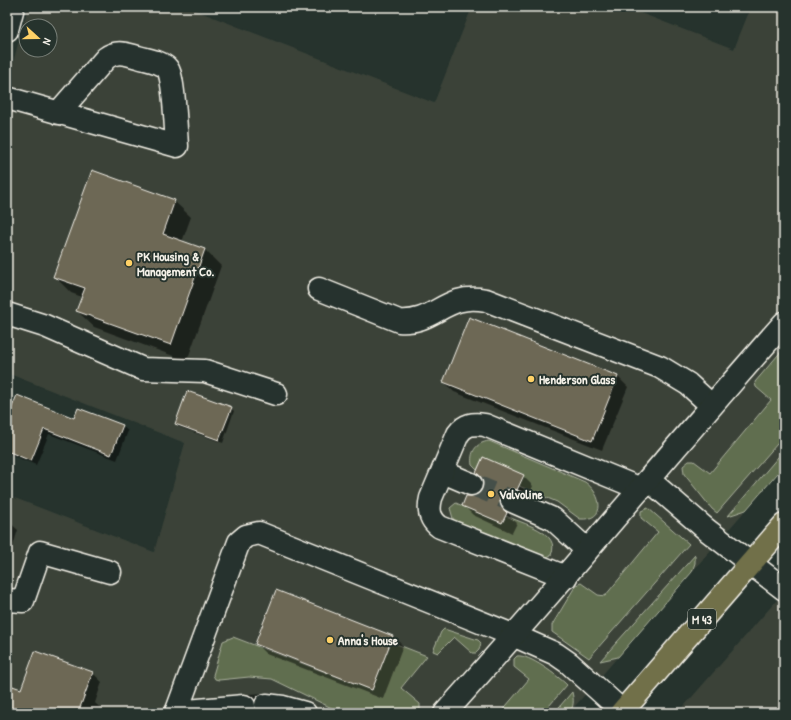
<svg xmlns="http://www.w3.org/2000/svg" width="791" height="720" viewBox="0 0 791 720" font-family="'Patrick Hand',sans-serif">
	<style>
		.built { fill: #3b4339; fill-rule: evenodd }
		.green { fill: #616e50; stroke: #aab09c }
		.shadow { fill: #0007 }
		.building { fill: #6d6755; stroke: #f4f1e8 }
		.lines { fill: none; stroke-linecap: round; stroke-linejoin: round }
		.minor-tunnel { stroke: #455049; stroke-width: 22; stroke-dasharray: 22 11; stroke-linecap: butt }
		.minor-casing { stroke: #f4f1e8; stroke-width: 25 }
		.major-casing { stroke: #f4f1e8; stroke-width: 25 }
		.minor { stroke: #26332d; stroke-width: 22 }
		.major { stroke: #716f4a; stroke-width: 22 }
		.poi-dot { fill: #ffd166; stroke: #26332d; stroke-width: 1.5 }
		.labels { text-anchor: middle; dominant-baseline: central; stroke-width: 4; stroke-linejoin: round; paint-order: stroke }
		.shield { fill: #26332d; stroke: #b6b8b0; stroke-width: 1 }
		.shield-label { font-size: 12px; font-weight: bold; fill: #f4f1e8 }
		.poi-label { font-size: 13px; font-weight: bold; fill: #f4f1e8; stroke: #26332d; text-anchor: start }
	</style>
	<rect width="100%" height="100%" fill="#26332d"/>
	<filter id="ink" filterUnits="userSpaceOnUse"><feTurbulence type="fractalNoise" baseFrequency=".025" numOctaves="2"/><feDisplacementMap in="SourceGraphic" scale="8" xChannelSelector="R" yChannelSelector="G"/><feConvolveMatrix kernelMatrix="1 2 1 2 8 2 1 2 1" color-interpolation-filters="sRGB"/></filter>
	<g filter="url(#ink)">
		<g class="built">
			<path d="M28 7H187L434 103 472 7H625L734 49 751 7H784V466L569 713H7V495L154 552 185 443 7 373V85ZM26 26H50V50H26Z"/>
			<polygon points="784,592 784,713 678,713"/>
		</g>
		<g class="green">
			<polygon points="784,348 784,436 717,513 712,509 684,474 683,466 689,461 694,461 710,473 771,400 756,387 755,382"/>
			<path d="M489 441 585 482C602 494 607 521 580 519L557 502 519 486 523 475 483 457 477 470 472 465C470 453 475 443 489 441Z"/>
			<polygon points="784,450 784,466 746,510 728,516"/>
			<path d="M456 503 502 523 506 516C521 523 562 532 551 555L545 558 454 522 450 508Z"/>
			<polygon points="648,508 689,544 589,658 552,632 552,625 576,585 581,583 598,595 605,596 658,532 641,518 641,511"/>
			<polygon points="695,555 695,563 692,572 618,657 600,661"/>
			<polygon points="444,629 478,640 481,643 479,650 476,653 472,653 454,637 438,653 433,651 441,632"/>
			<polygon points="233,637 372,690 391,642 427,656 401,688 420,704 420,713 342,713 272,679 249,677 219,680 215,679 213,675 223,641"/>
			<path d="M517 656C529 654 558 676 567 685L543 713H500L529 679 514 667V659Z"/>
			<path d="M572 692C574 700 574 707 569 713H554Z"/>
		</g>
		<g class="shadow">
			<polygon points="174,201 191,217 182,242 205,250 221,266 187,361 94,327 77,311 82,297 71,293 55,277"/>
			<polygon points="469,318 618,377 628,387 602,450 454,392 444,382"/>
			<polygon points="231,408 234,411 223,443 179,427 176,424"/>
			<polygon points="74,420 122,426 128,431 117,460 49,434 36,465 7,453 7,422"/>
			<polygon points="523,476 533,486 527,499 510,507 509,513 511,518 517,523 512,533 473,515 463,505 472,497"/>
			<polygon points="7,520 18,530 7,565"/>
			<polygon points="393,636 403,646 383,699 266,654 256,644"/>
			<polygon points="92,672 102,682 95,703 106,713 7,713 7,685 22,691"/>
			<polygon points="265,693 274,702 261,705 254,703 245,694"/>
		</g>
		<g class="building">
			<polygon points="92,170 175,200 163,234 205,249 171,345 76,311 85,288 53,277"/>
			<polygon points="469,317 618,376 592,441 443,382"/>
			<polygon points="187,391 232,407 219,440 175,424"/>
			<polygon points="17,395 74,418 78,408 123,425 111,455 44,429 31,461 7,451 7,419"/>
			<polygon points="483,457 524,475 517,490 511,489 505,491 500,496 500,502 502,508 507,513 502,523 462,506 466,496 472,496 478,494 483,489 483,482 481,477 476,473"/>
			<polygon points="276,590 393,636 372,690 255,644"/>
			<polygon points="35,651 93,672 78,713 7,713 7,684 21,689"/>
		</g>
		<g class="lines">
			<polyline class="minor-tunnel" points="471,484 512,501"/>
			<defs>
				<g id="minor">
					<polyline points="7,30 13,7"/>
					<path d="M7 98C64 114 120 130 177 146 176 133 174 74 167 68 160 61 147 60 138 57 126 54 117 50 106 58L58 113"/>
					<path d="M319 289 399 321C436 324 444 292 486 300L660 367 688 384 711 405"/>
					<polyline points="7,314 45,326 143,369 205,371 276,394"/>
					<polyline points="443,472 471,484"/>
					<polyline points="649,480 707,530 784,589"/>
					<polyline points="512,501 553,519 587,550"/>
					<path d="M566 577 440 527C429 519 428 510 431 498L458 434C465 424 473 423 485 425L641 489"/>
					<polyline points="7,600 23,601 40,552 110,572"/>
					<polyline points="266,705 283,707 305,713"/>
					<polyline points="176,712 244,706"/>
					<polyline points="176,713 239,542 246,536 259,533 515,636 556,654 569,663 622,711"/>
					<path d="M445 713C560 585 670 452 784 323"/>
				</g>
				<polyline id="major" points="621,713 784,525"/>
			</defs>
			<use href="#minor" class="minor-casing"/>
			<use href="#major" class="major-casing"/>
			<use href="#minor" class="minor"/>
			<use href="#major" class="major"/>
		</g>
	</g>
	<g class="poi-dot">
		<circle cx="129" cy="263" r="4"/>
		<circle cx="531" cy="379" r="4"/>
		<circle cx="491" cy="494" r="4"/>
		<circle cx="330" cy="640" r="4"/>
	</g>
	<g class="labels">
		<rect class="shield" x="688" y="609" width="28" height="20" rx="3"/>
		<g class="shield-label">
			<text x="702" y="619">M 43</text>
		</g>
		<g class="poi-label">
			<text x="137" y="256">PK Housing &amp;<tspan x="137" dy="15">Management Co.</tspan></text>
			<text x="539" y="379">Henderson Glass</text>
			<text x="499" y="494">Valvoline</text>
			<text x="338" y="640">Anna's House</text>
		</g>
	</g>
	<rect width="791" height="720" fill="none" stroke="#26332d" stroke-width="24"/>
	<rect x="12" y="12" width="767" height="696" fill="none" stroke="#f4f1e8" stroke-width="1.5" filter="url(#ink)"/>
	<g transform="translate(38 38) rotate(111)"><circle r="19" fill="#26332d" stroke="#787f78"/>
	<path d="M0-3L7 15L0 10L-7 15Z" fill="#ffd166"/>
	<text y="-6" font-size="11" font-weight="bold" text-anchor="middle" fill="#f4f1e8">N</text>
	</g>
</svg>
